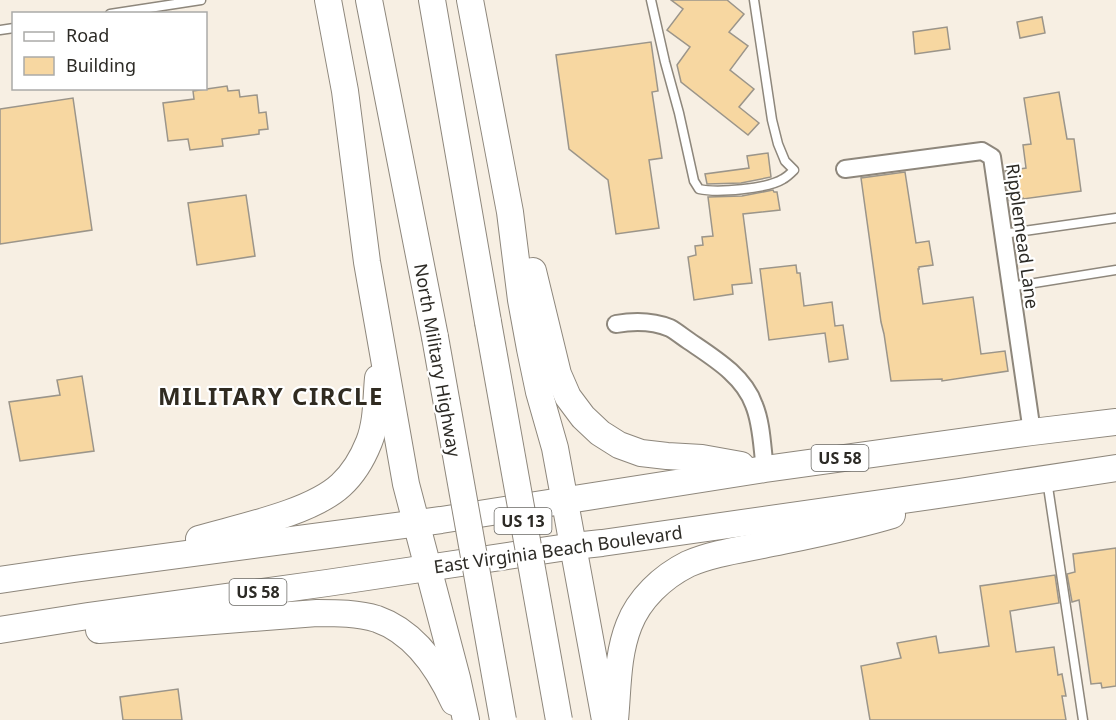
<svg xmlns="http://www.w3.org/2000/svg" width="1116" height="720" viewBox="0 0 1116 720" font-family="'Noto Sans',sans-serif">
	<style>
		.building { fill: #f7d7a1; stroke: #9b958a; stroke-width: 1.5 }
		.lines { fill: none; stroke-linecap: round; stroke-linejoin: round }
		.service-casing { stroke: #8e877c; stroke-width: 11 }
		.minor-casing { stroke: #8e877c; stroke-width: 20 }
		.primary-casing { stroke: #8e877c; stroke-width: 28 }
		.service { stroke: #fff; stroke-width: 8 }
		.minor { stroke: #fff; stroke-width: 16 }
		.primary { stroke: #fff; stroke-width: 26 }
		.primary-bridge-casing { stroke: #8e877c; stroke-width: 28; stroke-linecap: butt }
		.primary-bridge { stroke: #fff; stroke-width: 26 }
		.labels { text-anchor: middle; dominant-baseline: central; stroke-width: 4.5; stroke-linejoin: round; paint-order: stroke }
		.shield { fill: #fff; stroke: #6b6a66; stroke-width: 1.5 }
		.shield-label { font-size: 16px; font-weight: bold; fill: #2c2a25 }
		.street-label { font-size: 18px; fill: #2c2a25; stroke: #fff }
		.district-label { font-size: 24px; font-weight: bold; letter-spacing: 1.5px; fill: #302b21; stroke: #fff }
	</style>
	<rect width="100%" height="100%" fill="#f7efe3"/>
	<g class="building">
		<polygon points="671,0 727,0 744,14 729,32 748,46 730,70 754,89 739,107 759,123 748,135 681,82 677,65 690,47 667,30 683,9"/>
		<polygon points="1042,17 1045,33 1020,38 1017,22"/>
		<polygon points="947,27 950,49 915,54 913,32"/>
		<polygon points="651,42 658,91 652,92 662,158 649,160 659,228 616,234 608,180 569,149 556,55"/>
		<polygon points="227,86 228,91 239,90 240,97 257,95 259,113 266,112 268,129 259,130 259,134 222,139 223,146 190,150 188,139 168,141 163,103 194,99 193,91"/>
		<polygon points="1059,92 1067,139 1074,139 1081,191 1023,199 1023,198 1009,200 1005,171 1026,168 1023,145 1031,144 1024,98"/>
		<polygon points="73,98 92,230 0,244 0,109"/>
		<polygon points="768,153 771,177 741,183 707,184 705,174 749,168 747,156"/>
		<polygon points="905,172 916,243 929,241 933,265 919,267 919,269 918,269 923,304 973,297 981,354 1005,351 1008,371 942,381 942,379 891,381 884,334 881,322 861,178"/>
		<polygon points="773,190 774,192 777,192 780,210 743,214 752,283 732,285 733,294 694,300 688,257 696,255 695,246 703,245 702,237 713,236 708,197 742,196"/>
		<polygon points="246,195 255,256 197,265 188,203"/>
		<polygon points="796,265 797,273 800,273 804,306 832,302 835,326 843,325 848,359 829,362 825,333 769,340 760,269"/>
		<polygon points="82,376 94,451 20,461 9,402 60,395 57,380"/>
		<polygon points="1116,548 1116,686 1102,688 1101,683 1091,684 1079,600 1072,602 1067,574 1075,572 1073,554"/>
		<polygon points="1055,575 1059,603 1010,611 1016,652 1054,647 1058,675 1062,674 1066,696 1062,696 1066,720 870,720 861,666 901,658 897,643 936,636 939,653 989,646 980,586"/>
		<polygon points="178,689 182,720 123,720 120,697"/>
	</g>
	<g class="lines">
		<defs>
			<g id="service">
				<path d="M651 0 665 62 679 113 694 181 699 189C717 193 767 189 783 179 787 177 791 173 794 170L785 161 778 144 772 120 754 0"/>
				<polyline points="110,14 201,0"/>
				<polyline points="0,30 14,28"/>
				<polyline points="1003,234 1116,218"/>
				<polyline points="1010,287 1116,270"/>
				<polyline points="1047,480 1083,720"/>
			</g>
			<g id="minor">
				<polyline points="845,169 982,151 992,157 1032,432"/>
				<path d="M616 324C633 321 653 321 670 328 677 332 683 337 689 341 714 358 744 376 754 405 762 424 762 448 765 469"/>
			</g>
			<g id="primary">
				<polyline points="328,0 345,91 367,262 406,484 457,678 466,720"/>
				<polyline points="369,0 435,337"/>
				<polyline points="432,0 488,322"/>
				<polyline points="470,0 510,212 521,300 530,349 539,392 555,448 605,720"/>
				<polyline points="533,271 558,374 568,397 583,417 600,433 619,445 641,453 667,456 702,458 741,465"/>
				<path d="M199 539C240 527 311 513 341 485 353 474 363 457 369 442 377 422 376 399 378 378"/>
				<polyline points="0,580 74,569 441,520 765,469 1032,432 1116,422"/>
				<polyline points="0,630 88,616 327,583 574,546 602,543 959,492 1116,468"/>
				<path d="M99 630 317 613C337 613 358 613 377 619 414 632 438 667 454 702"/>
				<path d="M615 720C618 689 617 655 629 625 639 599 662 577 688 564 711 554 738 550 763 545 806 536 849 528 892 515"/>
			</g>
		</defs>
		<use href="#service" class="service-casing"/>
		<use href="#minor" class="minor-casing"/>
		<use href="#primary" class="primary-casing"/>
		<use href="#service" class="service"/>
		<use href="#minor" class="minor"/>
		<use href="#primary" class="primary"/>
		<defs>
			<g id="primary-bridge">
				<polyline points="488,322 559,720"/>
				<polyline points="435,337 503,720"/>
			</g>
		</defs>
		<use href="#primary-bridge" class="primary-bridge-casing"/>
		<use href="#primary-bridge" class="primary-bridge"/>
	</g>
	<g class="labels">
		<g class="shield">
			<rect x="811.5" y="445" width="57" height="26" rx="4.5"/>
			<rect x="494.5" y="508" width="57" height="26" rx="4.5"/>
			<rect x="229.5" y="579" width="57" height="26" rx="4.5"/>
		</g>
		<g class="shield-label">
			<text x="840" y="458">US 58</text>
			<text x="523" y="521">US 13</text>
			<text x="258" y="592">US 58</text>
		</g>
		<g class="street-label">
			<text transform="translate(1023 236) rotate(82)">Ripplemead Lane</text>
			<text transform="translate(438 360) rotate(80)">North Military Highway</text>
			<text transform="translate(558 549) rotate(-8)">East Virginia Beach Boulevard</text>
		</g>
		<g class="district-label">
			<text x="271" y="395">MILITARY CIRCLE</text>
		</g>
	</g>
	<rect x="12" y="12" width="195" height="78" fill="#ffffff" stroke="#abaaa8" stroke-width="1.5"/>
	<rect x="24" y="32" width="30" height="9" fill="#ffffff" stroke="#abaaa8" stroke-width="1.5"/>
	<text x="66" y="42" font-size="18" fill="#2c2a25">Road</text>
	<rect x="24" y="57" width="30" height="18" fill="#f7d7a1" stroke="#abaaa8" stroke-width="1.5"/>
	<text x="66" y="72" font-size="18" fill="#2c2a25">Building</text>
</svg>
